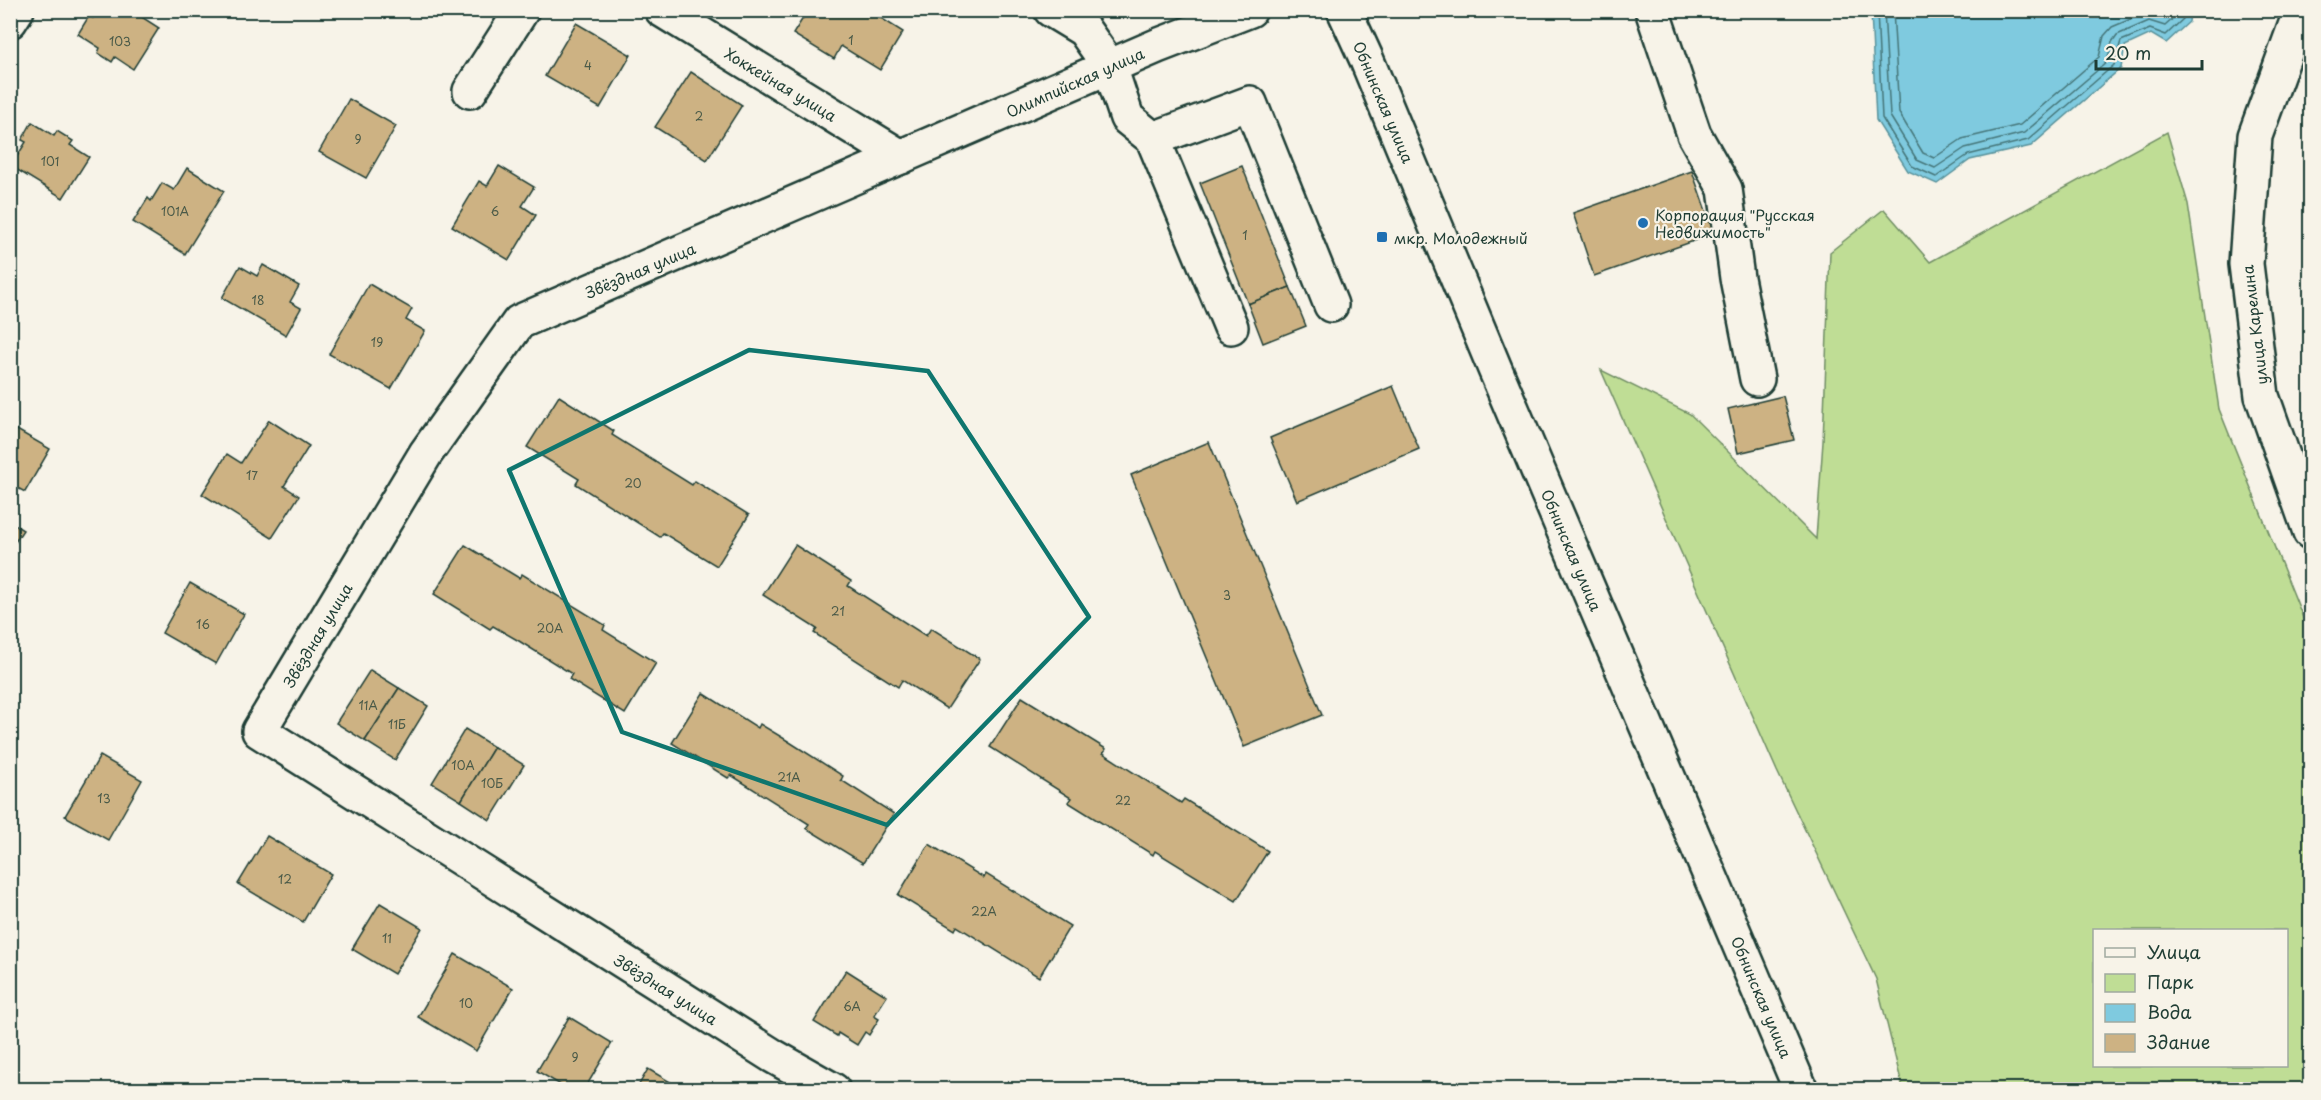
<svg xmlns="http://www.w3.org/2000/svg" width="2321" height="1100" viewBox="0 0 2321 1100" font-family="'Playpen Sans',sans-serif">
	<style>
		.green { fill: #bfdd95; stroke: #6f8d64; stroke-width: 1.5; fill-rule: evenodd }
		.water { fill: #7fcadf; stroke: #59929b; stroke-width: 1.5 }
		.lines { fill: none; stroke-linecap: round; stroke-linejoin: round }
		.shore { stroke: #457578; stroke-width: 1.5 }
		.building { fill: #cdb283; stroke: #1f3d34; stroke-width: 1.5 }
		.minor-casing { stroke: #1f3d34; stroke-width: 38 }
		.minor { stroke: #f7f3e8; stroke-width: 33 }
		.marked { fill: none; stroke: #0f766e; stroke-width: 4.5; stroke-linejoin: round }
		.poi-dot { fill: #1f6fb2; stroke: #f7f3e8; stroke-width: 2 }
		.labels { text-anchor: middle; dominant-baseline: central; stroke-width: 4.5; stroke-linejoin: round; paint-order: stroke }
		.number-label { font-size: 12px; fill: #4a5a48 }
		.street-label { font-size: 15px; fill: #1f3d34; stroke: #f7f3e8 }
		.poi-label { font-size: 15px; fill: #1f3d34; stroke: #f7f3e8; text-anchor: start }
	</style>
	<rect width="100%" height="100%" fill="#f7f3e8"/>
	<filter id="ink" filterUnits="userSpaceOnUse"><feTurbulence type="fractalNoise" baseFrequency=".0167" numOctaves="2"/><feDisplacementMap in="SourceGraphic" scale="12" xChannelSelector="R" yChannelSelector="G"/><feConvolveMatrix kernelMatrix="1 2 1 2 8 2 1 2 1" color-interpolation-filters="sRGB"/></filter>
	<g filter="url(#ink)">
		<path class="green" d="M2167 132 2188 204 2219 409 2310 635V1089H1903L1876 979 1777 771 1601 370 1690 414 1816 539 1823 442 1830 252 1884 209 1930 262ZM2094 930H2286V1066H2094Z"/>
		<polygon class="water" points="1871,11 1871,10 2190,11 2189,22 2166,43 2151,34 2125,46 2121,68 2031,146 1970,160 1937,184 1908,171 1876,120"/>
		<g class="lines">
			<g class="shore">
				<polyline points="1877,10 1882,118 1912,166 1936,177 1968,155 2028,140 2114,65 2121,41 2150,29 2166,35 2183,19 2184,10"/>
				<polyline points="1884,10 1890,116 1917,160 1935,168 1965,148 2024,133 2107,62 2112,42 2117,35 2149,21 2165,26 2176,16 2176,10"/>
				<polyline points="1893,10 1899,113 1923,153 1934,158 1962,139 2020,125 2099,57 2104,36 2112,27 2145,13 2163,15 2167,10"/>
			</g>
		</g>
		<g class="building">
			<polygon points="98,10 131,10 159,28 133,69 115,57 112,62 98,53 100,48 78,34 89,16 93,18"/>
			<polygon points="808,10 879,10 876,15 903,32 880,70 841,46 834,59 793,34"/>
			<polygon points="576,23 631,55 600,108 545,76"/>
			<polygon points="691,72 742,105 707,160 655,127"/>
			<polygon points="349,99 396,126 366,178 319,152"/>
			<polygon points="32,122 54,136 57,131 73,141 70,145 89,157 63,198 11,166 26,142 22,140"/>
			<polygon points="499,166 534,187 522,206 536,215 509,260 452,226 479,181 487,186"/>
			<polygon points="1242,166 1290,287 1248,304 1200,183"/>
			<polygon points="187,168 224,191 185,254 133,222 148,198 151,201 162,183 174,190"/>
			<polygon points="1692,171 1714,234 1594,276 1573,213"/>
			<polygon points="263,265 299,286 290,302 301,308 286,335 222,298 240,266 257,276"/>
			<polygon points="369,284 412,309 406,320 425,331 391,389 329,354"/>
			<polygon points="1290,287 1306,326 1263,343 1248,304"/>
			<polygon points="1393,386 1419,449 1297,501 1270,438"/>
			<polygon points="559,396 614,431 612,435 692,485 695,481 749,515 717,566 663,533 660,537 576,484 579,479 527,447"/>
			<polygon points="1783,396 1794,440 1738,453 1728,409"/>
			<polygon points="269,420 309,446 284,486 299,496 272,538 202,494 227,454 241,463"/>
			<polygon points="10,426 50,449 25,492 10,484"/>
			<polygon points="1209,442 1322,715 1244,747 1131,475"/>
			<polygon points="10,522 23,530 11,548 10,548"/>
			<polygon points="465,545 519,578 522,574 605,625 603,630 656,663 625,714 569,679 572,674 519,641 493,626 490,629 434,594"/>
			<polygon points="795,545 851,581 848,586 926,636 931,628 980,659 947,709 902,680 898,687 814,633 817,629 763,595"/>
			<polygon points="190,583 244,614 216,664 162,633"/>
			<polygon points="370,670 399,688 365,741 336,723"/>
			<polygon points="399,688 428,706 395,760 365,741"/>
			<polygon points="703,693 758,728 760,724 788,741 843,776 841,780 894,814 863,863 806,828 809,824 731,775 728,778 672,743"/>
			<polygon points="1022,697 1106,749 1103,753 1181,803 1184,799 1268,851 1236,901 1155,851 1153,855 1068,802 1071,798 990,747"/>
			<polygon points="465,729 494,747 461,801 432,783"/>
			<polygon points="494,747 524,765 490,820 461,801"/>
			<polygon points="100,756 142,780 108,840 65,816"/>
			<polygon points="267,836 331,874 303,922 238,884"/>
			<polygon points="929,844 984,878 986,874 1070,926 1039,977 957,926 955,930 898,895"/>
			<polygon points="380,903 422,928 394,974 352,949"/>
			<polygon points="455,954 513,988 476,1051 418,1017"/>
			<polygon points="846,970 887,996 874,1016 879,1019 869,1035 865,1032 857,1045 838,1033 837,1036 814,1022"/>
			<polygon points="569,1017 612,1043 584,1090 569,1090 537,1071"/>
			<polygon points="648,1069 684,1090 636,1090"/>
		</g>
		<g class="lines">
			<defs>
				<g id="minor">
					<polyline points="662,10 901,157"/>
					<polyline points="1051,10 1084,30 1110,67 1127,118 1153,139 1231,327"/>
					<polyline points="1344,10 1366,58 1495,369 1801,1090"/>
					<polyline points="1652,10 1694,134 1725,189 1737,278 1757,379"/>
					<polyline points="2301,10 2255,136 2246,264 2262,396 2310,532"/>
					<polyline points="10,21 17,10"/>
					<polyline points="470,91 522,10"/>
					<polyline points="1153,139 1250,103 1331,305"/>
					<polyline points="833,1090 773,1056 259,731 426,453 519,322 1157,46 1250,10"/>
				</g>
			</defs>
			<use href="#minor" class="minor-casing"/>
			<use href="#minor" class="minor"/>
		</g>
	</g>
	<path class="marked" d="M749 350 928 371 1089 617 887 825 622 732 509 470Z"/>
	<g class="poi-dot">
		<circle cx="1643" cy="223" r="6"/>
		<rect x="1376" y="231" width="12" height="12" rx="3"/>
	</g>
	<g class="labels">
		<g class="number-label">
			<text x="851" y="40">1</text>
			<text x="120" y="41">103</text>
			<text x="588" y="65">4</text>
			<text x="699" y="116">2</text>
			<text x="358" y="139">9</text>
			<text x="50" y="161">101</text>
			<text x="175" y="211">101А</text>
			<text x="495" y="211">6</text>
			<text x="1245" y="235">1</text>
			<text x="258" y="300">18</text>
			<text x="377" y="342">19</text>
			<text x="252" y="475">17</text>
			<text x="633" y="483">20</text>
			<text x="1227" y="595">3</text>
			<text x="838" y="611">21</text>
			<text x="203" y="624">16</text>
			<text x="550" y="628">20А</text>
			<text x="368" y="705">11А</text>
			<text x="397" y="724">11Б</text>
			<text x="463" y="765">10А</text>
			<text x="789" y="777">21А</text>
			<text x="492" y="783">10Б</text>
			<text x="104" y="798">13</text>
			<text x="1123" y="800">22</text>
			<text x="285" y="879">12</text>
			<text x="984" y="911">22А</text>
			<text x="387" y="938">11</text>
			<text x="466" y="1003">10</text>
			<text x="852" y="1006">6А</text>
			<text x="575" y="1057">9</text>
		</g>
		<g class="street-label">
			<text transform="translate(1075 82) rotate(-24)">Олимпийская улица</text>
			<text transform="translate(781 84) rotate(31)">Хоккейная улица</text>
			<text transform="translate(1384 102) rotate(67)">Обнинская улица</text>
			<text transform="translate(640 270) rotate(-23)">Звёздная улица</text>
			<text transform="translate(2254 325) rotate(-97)">улица Карелина</text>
			<text transform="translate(1572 550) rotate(67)">Обнинская улица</text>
			<text transform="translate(317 635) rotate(-59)">Звёздная улица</text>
			<text transform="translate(666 989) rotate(32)">Звёздная улица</text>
			<text transform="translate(1762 997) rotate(67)">Обнинская улица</text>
		</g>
		<g class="poi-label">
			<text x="1655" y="214">Корпорация "Русская<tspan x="1655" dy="17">Недвижимость"</tspan></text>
			<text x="1394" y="237">мкр. Молодежный</text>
		</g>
	</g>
	<rect width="2321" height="1100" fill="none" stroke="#f7f3e8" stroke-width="36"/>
	<rect x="18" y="18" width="2285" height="1064" fill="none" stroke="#1f3d34" stroke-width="2" filter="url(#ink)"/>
	<rect x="2093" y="929" width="195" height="138" fill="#f7f3e8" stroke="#a1aaa0" stroke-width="1.5"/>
	<rect x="2105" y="948" width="30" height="9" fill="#f7f3e8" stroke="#a1aaa0" stroke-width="1.5"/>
	<text x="2147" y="959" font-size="18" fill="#1f3d34">Улица</text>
	<rect x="2105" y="974" width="30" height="18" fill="#bfdd95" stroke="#a1aaa0" stroke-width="1.5"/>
	<text x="2147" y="989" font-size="18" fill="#1f3d34">Парк</text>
	<rect x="2105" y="1004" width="30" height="18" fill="#7fcadf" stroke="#a1aaa0" stroke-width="1.5"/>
	<text x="2147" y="1019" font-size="18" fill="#1f3d34">Вода</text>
	<rect x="2105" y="1034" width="30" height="18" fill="#cdb283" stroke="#a1aaa0" stroke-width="1.5"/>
	<text x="2147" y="1049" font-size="18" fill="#1f3d34">Здание</text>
	<path d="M2096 60v9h106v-9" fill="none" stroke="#1f3d34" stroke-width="3"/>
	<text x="2105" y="60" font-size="18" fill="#1f3d34" stroke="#f7f3e8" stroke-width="4.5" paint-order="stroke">20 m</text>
</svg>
